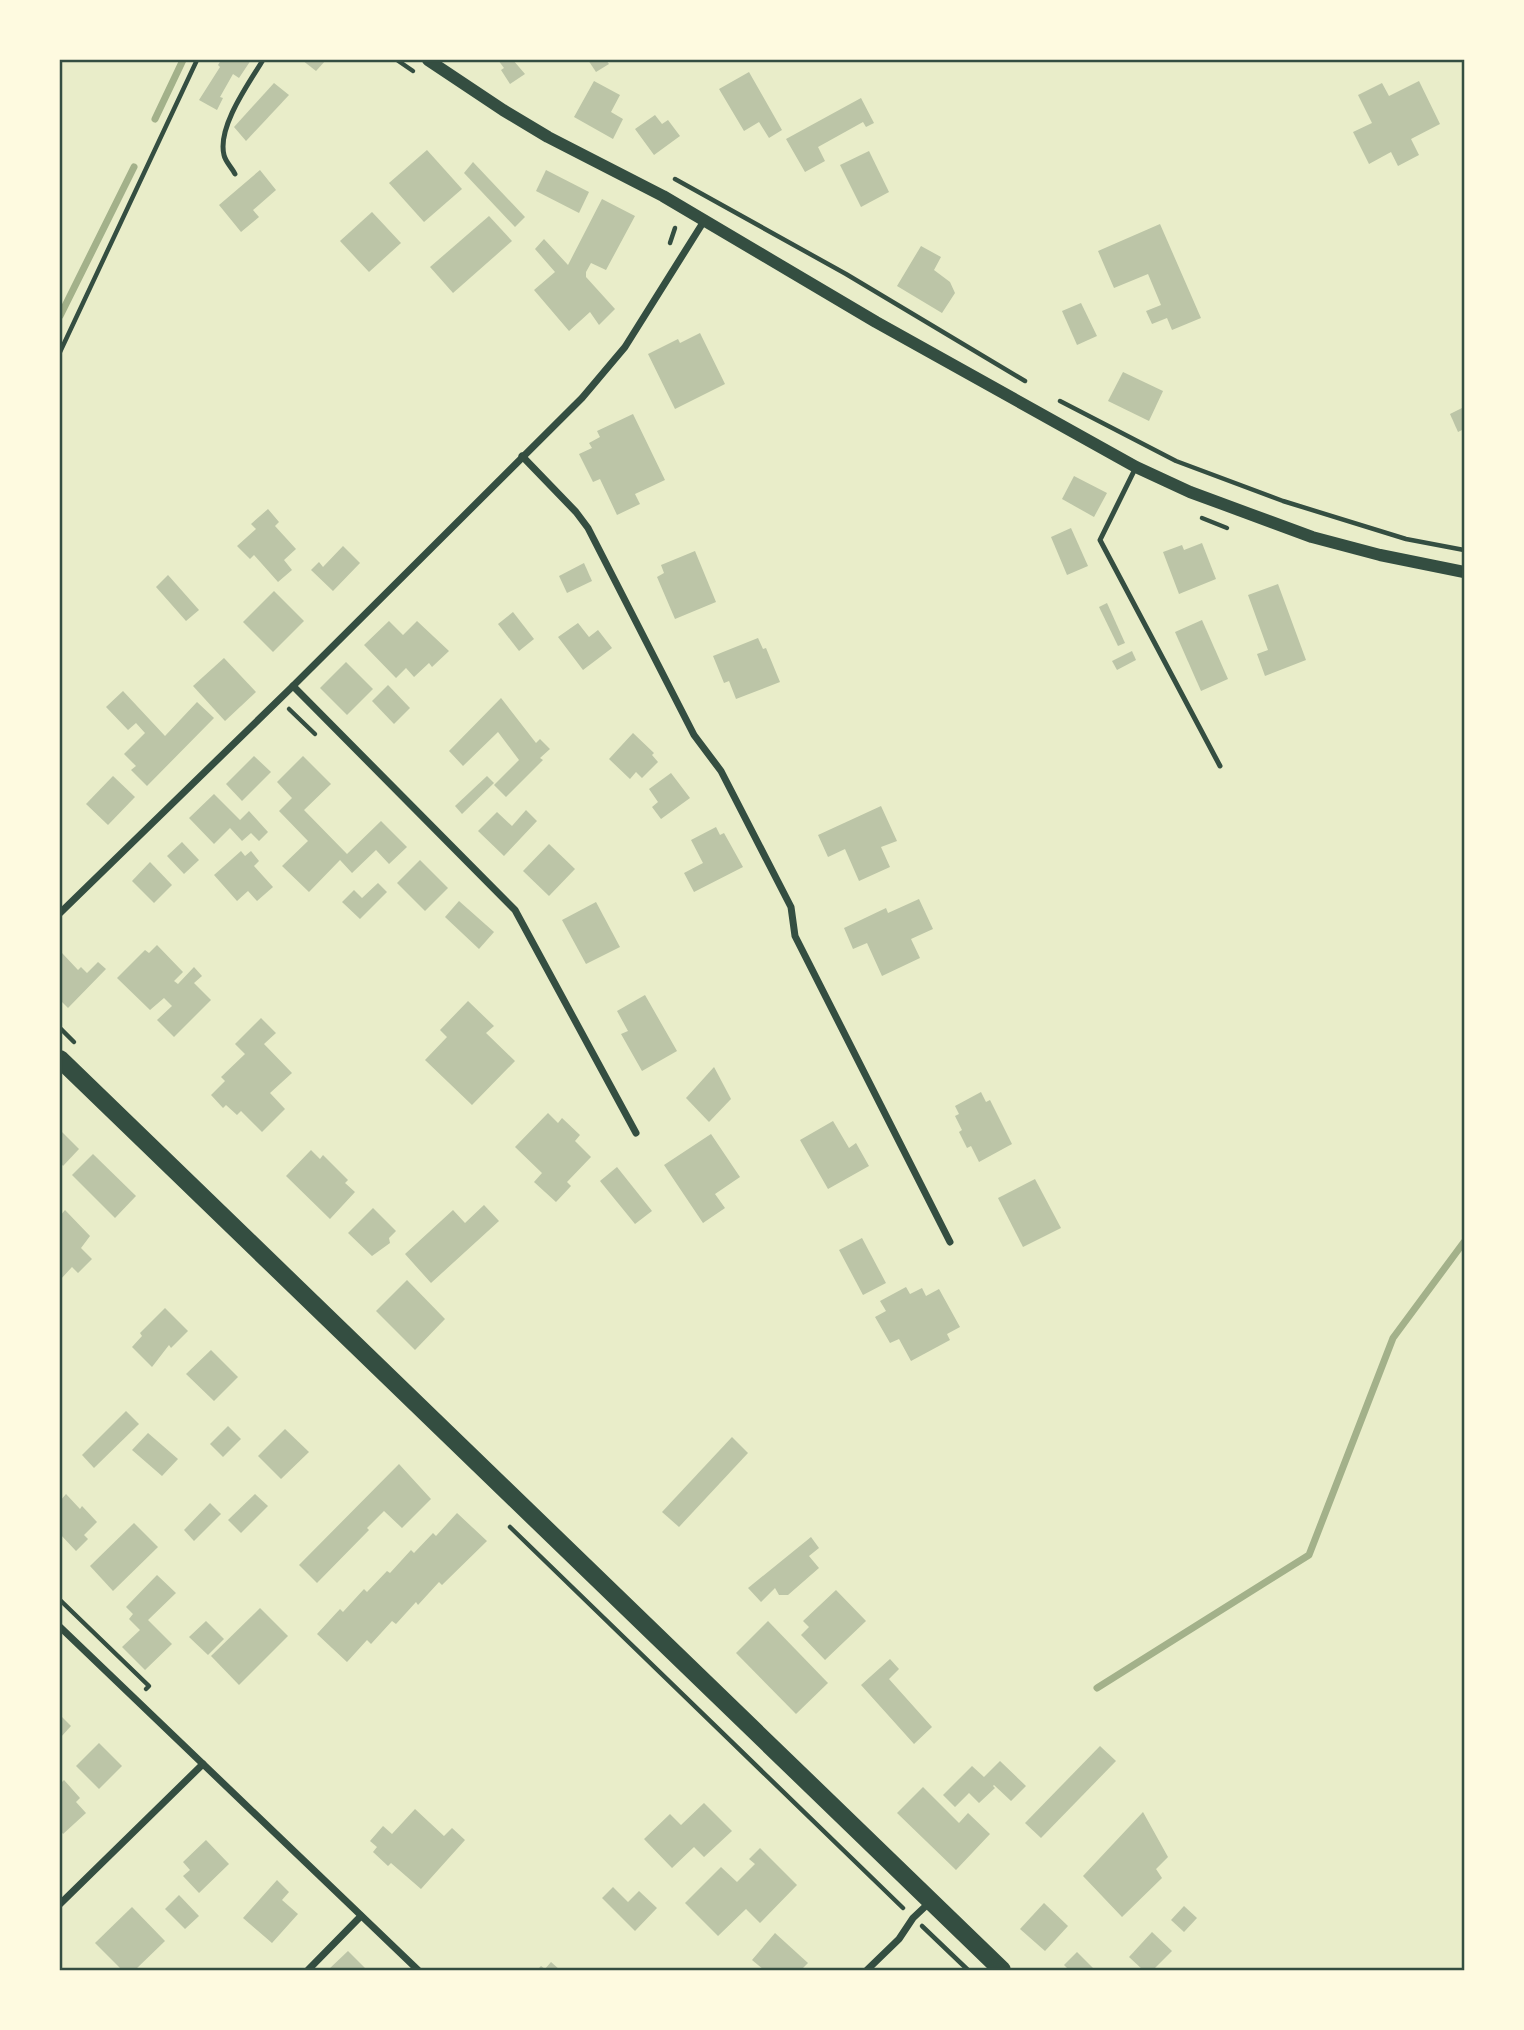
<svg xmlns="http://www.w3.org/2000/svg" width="1524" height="2030" viewBox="0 0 1524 2030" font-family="'Open Sans',sans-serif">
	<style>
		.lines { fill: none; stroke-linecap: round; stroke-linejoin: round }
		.stream { stroke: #a3b18a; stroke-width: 7 }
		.building { fill: #bcc5a7 }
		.path { stroke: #344e41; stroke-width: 4.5 }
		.service { stroke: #344e41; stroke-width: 5 }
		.minor { stroke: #344e41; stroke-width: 7 }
		.tertiary { stroke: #344e41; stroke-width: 12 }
		.primary { stroke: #344e41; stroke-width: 18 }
		.neatline { fill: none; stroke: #344e41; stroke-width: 2.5 }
	</style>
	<rect width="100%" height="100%" fill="#e9edc9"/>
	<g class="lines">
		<g class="stream">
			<polyline points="155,119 183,60"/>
			<polyline points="60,316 134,167"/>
			<polyline points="1097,1688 1309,1555 1393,1338 1464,1242"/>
		</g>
	</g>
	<g class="building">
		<polygon points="221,60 251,60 239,78 233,74 220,97 223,98 217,110 199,100 220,67 218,65"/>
		<polygon points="302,60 326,60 316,71"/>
		<polygon points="498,60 513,60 525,74 510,84 501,70 504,68"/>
		<polygon points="588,60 606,60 609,64 596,72"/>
		<polygon points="749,72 782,130 769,138 759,122 744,131 719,89"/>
		<polygon points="594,81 620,95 611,112 623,119 613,139 574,117"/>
		<polygon points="1419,81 1440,124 1411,139 1419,155 1398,166 1391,152 1369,164 1353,132 1372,123 1358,95 1382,83 1389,96"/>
		<polygon points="274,83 289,95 246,141 234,127"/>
		<polygon points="861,98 874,123 866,127 863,122 818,147 825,161 805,172 786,139"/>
		<polygon points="655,115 662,124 668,120 680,136 654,155 635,129"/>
		<polygon points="427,150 462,189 424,222 389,183"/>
		<polygon points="869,151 889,192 861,207 840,165"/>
		<polygon points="473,162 525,217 515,227 464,173"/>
		<polygon points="260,170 276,190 253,210 259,217 241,232 219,205"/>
		<polygon points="546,170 589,192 579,213 536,191"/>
		<polygon points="602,199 635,216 606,270 591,263 586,272 586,277 615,309 599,325 590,312 569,331 534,290 555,272 535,249 544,239 568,265"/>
		<polygon points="372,212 401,243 369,272 340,241"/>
		<polygon points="489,216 512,241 453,293 430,267"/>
		<polygon points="1160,224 1201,318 1172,330 1167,318 1152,324 1146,311 1161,305 1148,274 1114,288 1098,251"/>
		<polygon points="921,246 941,257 934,270 950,282 955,293 942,313 897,286"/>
		<polygon points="1081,303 1097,336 1077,345 1062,311"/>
		<polygon points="700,333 725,384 675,409 648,354 678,339 680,343"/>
		<polygon points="1123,372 1163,391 1149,421 1108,401"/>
		<polygon points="1464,407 1464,429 1458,432 1450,414"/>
		<polygon points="633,414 665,480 635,494 640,504 617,515 600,479 593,482 579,454 592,448 589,443 600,437 597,431"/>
		<polygon points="1074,476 1107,493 1094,517 1062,499"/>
		<polygon points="268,509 279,522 275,526 296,549 284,560 292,570 278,582 254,555 250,559 237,546 256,529 251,524"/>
		<polygon points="1071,528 1088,566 1067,575 1051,537"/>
		<polygon points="1202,543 1216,579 1179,594 1163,552 1182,545 1184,550"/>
		<polygon points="343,546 360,563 333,591 311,570 319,562 323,567"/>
		<polygon points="695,551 716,602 675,619 657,577 664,573 661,565"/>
		<polygon points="584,563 592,581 567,593 559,576"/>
		<polygon points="168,575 199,610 186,621 156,587"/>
		<polygon points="1278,584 1306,660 1265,676 1257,654 1268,650 1248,595"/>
		<polygon points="274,591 304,621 273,652 243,622"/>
		<polygon points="1107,603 1125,643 1118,646 1099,607"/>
		<polygon points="513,612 534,639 519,651 498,624"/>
		<polygon points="1202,620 1228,679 1201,691 1175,632"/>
		<polygon points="389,621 403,635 417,621 449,651 432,667 429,663 414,677 406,668 396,678 364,645"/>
		<polygon points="578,623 589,637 598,630 612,648 583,670 558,637"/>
		<polygon points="758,638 763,649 766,648 780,682 736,699 729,681 724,683 713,656"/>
		<polygon points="1132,651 1136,660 1117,670 1112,661"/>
		<polygon points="224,658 256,692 225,721 193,686"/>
		<polygon points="346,662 373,689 347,715 320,688"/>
		<polygon points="388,685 410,708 394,724 372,701"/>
		<polygon points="123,691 165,736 197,702 214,718 147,786 131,770 136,766 124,754 145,733 136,723 128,730 106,707"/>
		<polygon points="501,698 536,743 540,739 550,749 540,758 543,760 506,797 494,785 519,760 498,732 463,766 449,751"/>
		<polygon points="633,733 654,753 652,755 658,762 642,778 636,772 630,779 609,759"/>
		<polygon points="254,756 271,772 242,801 226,784"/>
		<polygon points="303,756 331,784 304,810 347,854 381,821 407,847 389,864 376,850 352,873 340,860 309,892 282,866 308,841 279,811 292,798 277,782"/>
		<polygon points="671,773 690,798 661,819 652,807 658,802 649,789"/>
		<polygon points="113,776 135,797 108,825 86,804"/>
		<polygon points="487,776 494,783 462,814 455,806"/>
		<polygon points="214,794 240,820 249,811 268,832 259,841 251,833 242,841 230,828 214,844 189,818"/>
		<polygon points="881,806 897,841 881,847 890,867 859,881 845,849 828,857 818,835"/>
		<polygon points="526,810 537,821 504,856 478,831 497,812 512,826"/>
		<polygon points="716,827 720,835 724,833 743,867 694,892 684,873 703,863 691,840"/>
		<polygon points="182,842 199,860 184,874 167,856"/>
		<polygon points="549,844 575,869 549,896 523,871"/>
		<polygon points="241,851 245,856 251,851 259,861 254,866 273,887 257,901 248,891 237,901 214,875"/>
		<polygon points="420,860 448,888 425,911 397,883"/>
		<polygon points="150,862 172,885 154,903 132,881"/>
		<polygon points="378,883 387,892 360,919 342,902 354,890 362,898"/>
		<polygon points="919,899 933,929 911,939 920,958 882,976 867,943 853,949 844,928 886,908 888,913"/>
		<polygon points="459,901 494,932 479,949 445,917"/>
		<polygon points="596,902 620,947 586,964 562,920"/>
		<polygon points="157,945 183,972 174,981 178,984 194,967 202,976 194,983 211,1000 174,1037 157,1020 172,1006 164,998 150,1010 117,978 145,950 149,953"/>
		<polygon points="62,953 78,970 81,967 87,973 98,962 106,969 68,1008 60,1000 60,955"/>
		<polygon points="645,995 677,1051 642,1071 621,1034 628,1031 617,1011"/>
		<polygon points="468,1001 494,1026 486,1033 515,1061 472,1105 425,1060 447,1037 440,1030"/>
		<polygon points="261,1018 276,1033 264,1044 292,1073 270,1093 285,1109 262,1132 241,1111 237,1115 226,1105 223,1108 211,1095 225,1081 221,1077 245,1054 235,1044"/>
		<polygon points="714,1067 731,1099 709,1122 686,1098"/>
		<polygon points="981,1092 986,1102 990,1100 1012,1144 979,1162 971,1146 967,1148 959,1132 962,1130 955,1116 959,1114 955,1106"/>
		<polygon points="548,1113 558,1123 562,1118 580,1135 575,1141 591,1157 567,1182 571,1186 556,1202 534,1182 542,1173 515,1147"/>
		<polygon points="833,1121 849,1148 856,1143 869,1166 828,1189 800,1140"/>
		<polygon points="60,1130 79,1149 63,1166 60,1162"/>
		<polygon points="711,1134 740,1177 715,1194 725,1208 703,1223 664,1165"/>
		<polygon points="311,1150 320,1159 323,1155 348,1180 345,1183 355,1192 330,1219 286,1176"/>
		<polygon points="93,1154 136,1196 115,1218 72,1175"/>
		<polygon points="617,1167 652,1211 635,1224 600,1181"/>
		<polygon points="1035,1179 1061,1228 1023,1247 998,1198"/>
		<polygon points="484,1205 499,1221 431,1283 405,1254 453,1210 465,1223"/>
		<polygon points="373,1208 396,1231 389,1238 390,1243 372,1256 348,1233"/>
		<polygon points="65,1210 90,1236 81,1248 92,1259 78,1273 72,1267 60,1280 60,1216"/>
		<polygon points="862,1238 886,1283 863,1295 839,1250"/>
		<polygon points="407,1280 445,1319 415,1350 376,1311"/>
		<polygon points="906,1287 910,1294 922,1288 926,1296 939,1289 960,1327 947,1334 950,1340 911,1361 899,1339 890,1343 875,1317 886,1311 880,1301"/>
		<polygon points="165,1308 188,1331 171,1348 169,1345 152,1367 132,1347 142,1336 140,1333"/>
		<polygon points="211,1350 238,1377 214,1401 186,1374"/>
		<polygon points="126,1411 139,1424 94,1468 82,1455"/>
		<polygon points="228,1426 241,1439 223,1457 210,1444"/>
		<polygon points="285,1429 309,1452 281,1479 258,1456"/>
		<polygon points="148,1433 178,1459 162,1476 132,1450"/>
		<polygon points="732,1437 748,1453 679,1527 662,1512"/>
		<polygon points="399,1464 431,1499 402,1528 384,1511 367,1528 369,1530 317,1583 299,1565"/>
		<polygon points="66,1494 80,1509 82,1506 97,1522 84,1535 88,1539 76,1551 60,1534 60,1501"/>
		<polygon points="255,1494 268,1506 241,1533 228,1520"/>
		<polygon points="210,1503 221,1514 194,1541 184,1530"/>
		<polygon points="457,1513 487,1541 442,1585 439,1582 418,1605 416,1602 396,1624 392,1621 371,1644 367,1640 347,1662 317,1634 340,1609 343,1612 364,1589 367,1592 387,1571 390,1573 411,1550 414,1553 433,1533 436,1536"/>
		<polygon points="134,1523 158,1547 113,1591 90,1566"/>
		<polygon points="811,1537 819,1548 809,1556 819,1568 788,1595 779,1595 775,1588 761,1602 748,1588"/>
		<polygon points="157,1575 176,1593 148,1620 172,1644 145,1670 122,1647 140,1630 129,1619 133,1614 126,1607"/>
		<polygon points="836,1590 866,1621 825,1660 801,1635 809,1627 803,1621"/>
		<polygon points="260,1608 288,1636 239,1685 211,1656"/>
		<polygon points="206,1621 224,1639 208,1655 189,1637"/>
		<polygon points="768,1621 828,1683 796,1714 736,1653"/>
		<polygon points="890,1659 899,1669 889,1679 932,1727 914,1744 861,1685"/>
		<polygon points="60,1715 71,1726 60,1738"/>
		<polygon points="99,1743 122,1766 99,1789 76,1766"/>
		<polygon points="1100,1746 1116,1761 1041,1838 1025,1823"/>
		<polygon points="1000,1761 1026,1786 1011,1801 994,1785 993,1786 995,1788 979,1803 969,1793 955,1807 943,1795 972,1766 984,1777"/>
		<polygon points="64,1780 80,1798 76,1802 86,1813 63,1834 60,1830 60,1784"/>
		<polygon points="923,1787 959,1823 968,1813 990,1834 956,1870 897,1813"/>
		<polygon points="704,1803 732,1831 704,1857 694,1847 672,1868 644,1839 670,1814 681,1825"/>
		<polygon points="415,1809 444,1836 452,1828 465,1840 421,1889 391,1863 388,1866 373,1852 377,1847 370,1841 383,1826 392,1834"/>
		<polygon points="1143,1812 1168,1857 1156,1869 1162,1878 1122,1917 1083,1876"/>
		<polygon points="206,1840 229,1864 199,1893 183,1876 190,1870 183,1862"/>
		<polygon points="760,1848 797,1885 760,1923 746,1909 718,1936 685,1903 721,1867 737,1882 755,1864 749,1859"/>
		<polygon points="277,1880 289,1892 282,1900 298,1914 272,1943 243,1918"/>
		<polygon points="613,1887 628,1902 639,1891 657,1908 635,1931 602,1898"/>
		<polygon points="179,1895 199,1916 185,1929 165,1909"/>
		<polygon points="1044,1903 1068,1926 1045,1951 1020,1929"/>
		<polygon points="1184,1906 1197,1918 1184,1932 1171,1920"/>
		<polygon points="132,1907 165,1941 135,1970 122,1970 95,1943"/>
		<polygon points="1152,1932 1172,1951 1153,1970 1143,1970 1129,1957"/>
		<polygon points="775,1933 808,1963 801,1970 764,1970 752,1960"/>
		<polygon points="348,1951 367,1970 328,1970"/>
		<polygon points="1077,1952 1095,1970 1069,1970 1064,1965"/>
		<polygon points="551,1962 560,1970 537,1970 541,1966 545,1969"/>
	</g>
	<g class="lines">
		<g class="path">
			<polyline points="397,60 413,71"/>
			<polyline points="675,179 846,274 1025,381"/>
			<polyline points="670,243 675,228"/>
			<polyline points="60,352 197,60"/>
			<polyline points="1060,401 1176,461 1283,501 1406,539 1464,550"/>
			<polyline points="1202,518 1227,528"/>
			<polyline points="289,709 315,734"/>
			<polyline points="60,1028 74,1042"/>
			<polyline points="510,1527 903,1908"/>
			<polyline points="60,1600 149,1686 146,1689"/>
			<polyline points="922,1926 968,1970"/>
		</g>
		<g class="service">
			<path d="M235 174C232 168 225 161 224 155 217 127 249 83 263 60"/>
			<polyline points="1136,467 1100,540 1220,766"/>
		</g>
		<g class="minor">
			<polyline points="522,456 576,512 588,528 694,735 721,771 791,907 795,936 950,1242"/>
			<polyline points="293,686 515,910 636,1133"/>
			<polyline points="60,913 293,686 582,398 625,347 704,221"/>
			<polyline points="60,1627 418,1970"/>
			<polyline points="60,1904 203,1764"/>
			<polyline points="308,1970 361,1916"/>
			<polyline points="867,1970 899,1939 913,1918 930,1902"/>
		</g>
		<polyline class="tertiary" points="428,60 503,110 548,137 663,196 876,322 1136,467 1190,492 1312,537 1380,555 1464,572"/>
		<polyline class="primary" points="60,1059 1002,1970"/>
	</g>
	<rect width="1524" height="2030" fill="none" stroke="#fefae0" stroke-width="122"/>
	<rect x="61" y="61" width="1402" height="1908" class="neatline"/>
</svg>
